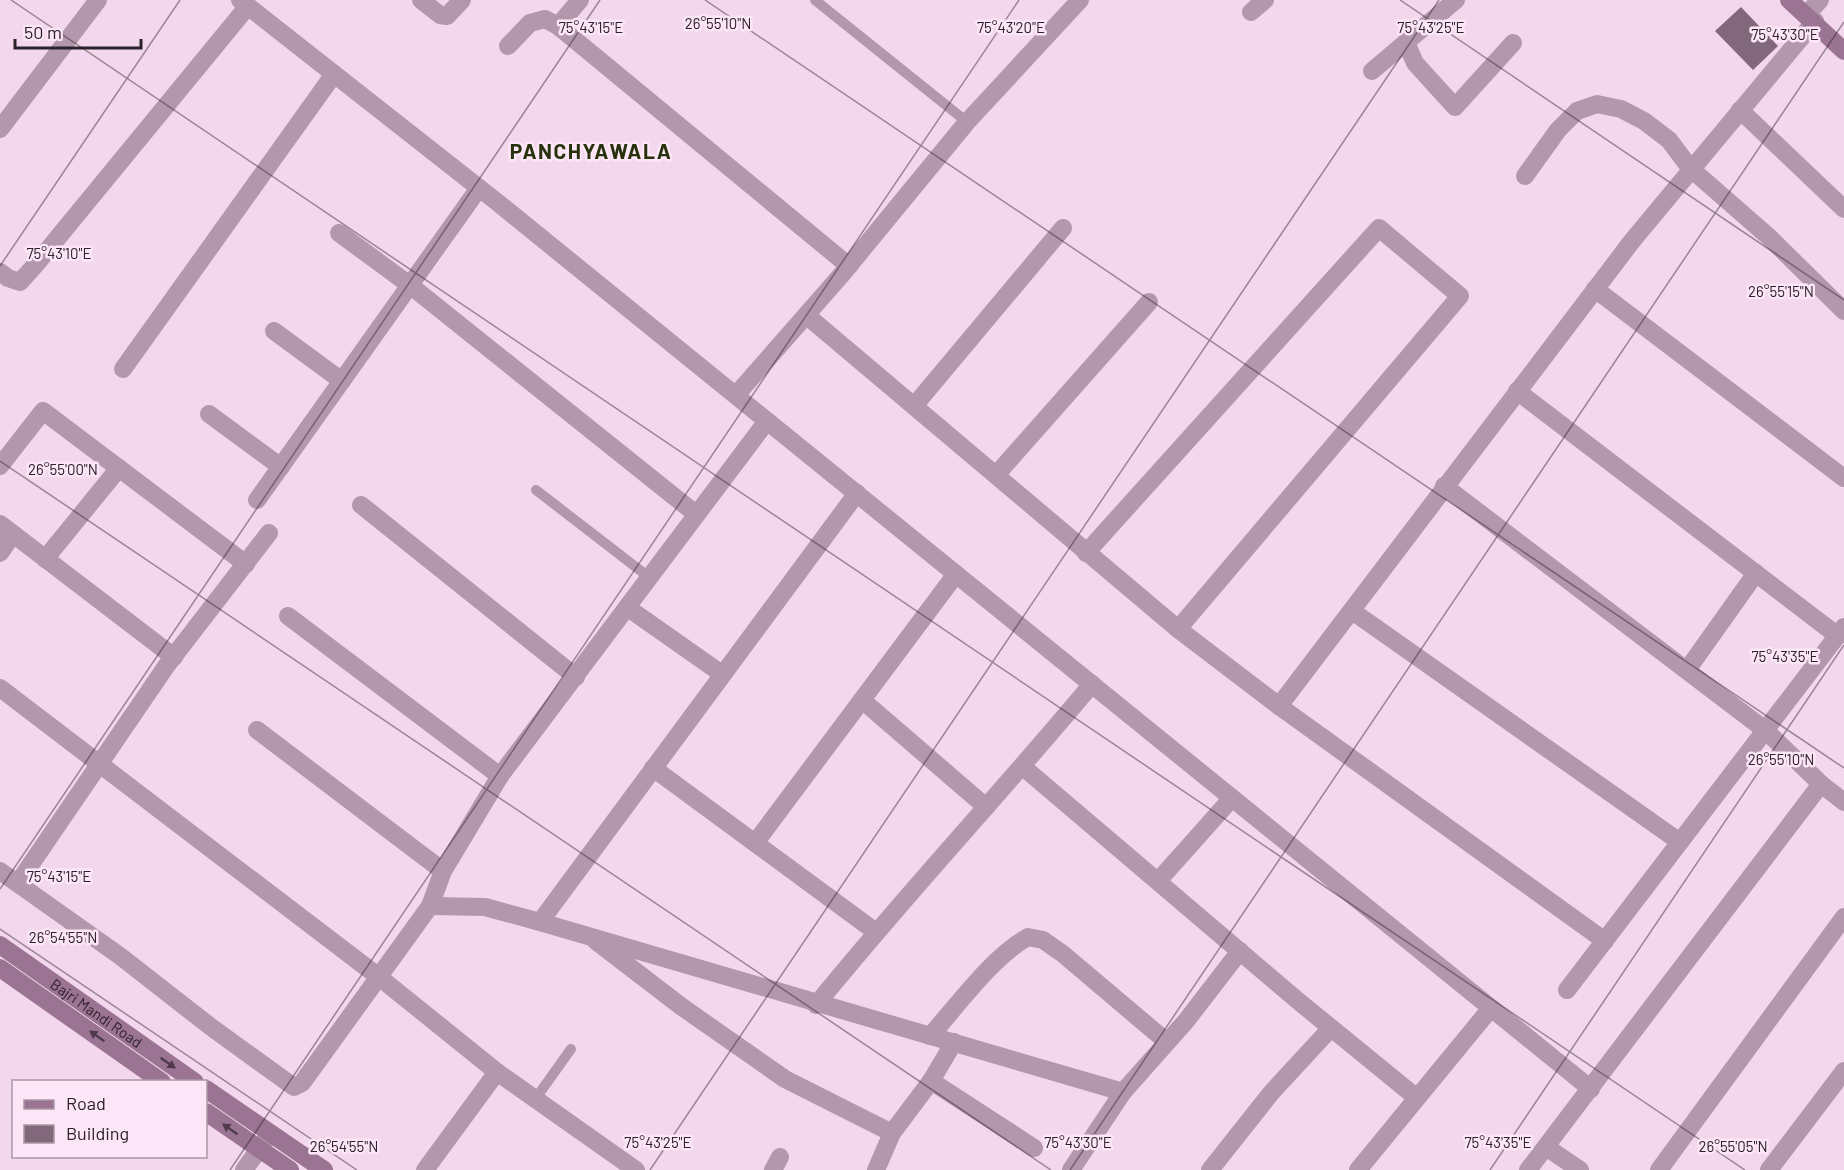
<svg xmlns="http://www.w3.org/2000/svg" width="1844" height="1170" viewBox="0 0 1844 1170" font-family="Barlow,sans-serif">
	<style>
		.building { fill: #81697b }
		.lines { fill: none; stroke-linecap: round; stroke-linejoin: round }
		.lane { stroke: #b397ad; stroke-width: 10 }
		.street { stroke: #b397ad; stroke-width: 18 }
		.secondary { stroke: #9b7393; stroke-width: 18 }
		.oneway { fill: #4d3a4a }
		.ticks { fill: none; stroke: #2c222a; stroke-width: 1.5; stroke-opacity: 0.45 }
		.labels { text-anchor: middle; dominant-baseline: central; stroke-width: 5; stroke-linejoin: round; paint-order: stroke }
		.street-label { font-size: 15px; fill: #2c222a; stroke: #fce6f7 }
		.district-label { font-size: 21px; font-weight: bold; letter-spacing: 1.5px; fill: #27320d; stroke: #fce6f7 }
		.ticks-label { font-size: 15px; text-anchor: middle; fill: #2c222a; stroke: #fce6f7; stroke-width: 5; stroke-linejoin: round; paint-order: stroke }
	</style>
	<rect width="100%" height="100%" fill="#f3d7ec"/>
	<polygon class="building" points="1741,7 1778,46 1753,70 1715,31"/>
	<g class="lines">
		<g class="lane">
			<polyline points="815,0 967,122"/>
			<polyline points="536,490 650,578"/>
			<polyline points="536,1098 571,1049"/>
		</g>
		<g class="street">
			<polyline points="240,0 497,202 1591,1089"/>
			<polyline points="421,0 440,15 447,16 462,0"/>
			<polyline points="1251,12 1265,0"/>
			<polyline points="1806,15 1820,0"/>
			<polyline points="558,26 580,0"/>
			<polyline points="1406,42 1415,63 1455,107 1513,43"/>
			<polyline points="508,46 530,23 545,19 558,26 849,266"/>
			<polyline points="1372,71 1456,0"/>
			<polyline points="1740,110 1844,209"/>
			<polyline points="0,129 98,0"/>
			<polyline points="1525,176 1558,130 1577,111 1597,104 1621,109 1644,121 1669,140 1690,168 1769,237 1844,311"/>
			<polyline points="339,233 411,286 696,514"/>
			<polyline points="0,272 8,278 20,282 37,263 248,6"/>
			<polyline points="1595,289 1844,478"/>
			<polyline points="806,315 1178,629 1279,706 1605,941"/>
			<polyline points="274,331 342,381"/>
			<polyline points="123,369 334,74"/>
			<polyline points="1517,391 1838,636"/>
			<polyline points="736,395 843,273 967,122 1080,0"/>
			<polyline points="914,406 1063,228"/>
			<polyline points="209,414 281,467"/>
			<polyline points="0,466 43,411 246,564"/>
			<polyline points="996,475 1149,302"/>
			<polyline points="1444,486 1765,730 1821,784 1844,802"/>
			<polyline points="257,500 479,188"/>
			<polyline points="361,505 576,677"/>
			<polyline points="0,524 174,657"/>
			<polyline points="0,553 13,534"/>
			<polyline points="1086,553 1379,228 1460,296 1178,629"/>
			<polyline points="45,559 119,468"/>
			<polyline points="628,608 722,674"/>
			<polyline points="1352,611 1680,842"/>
			<polyline points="288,616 500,776"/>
			<polyline points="1687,670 1756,573"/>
			<polyline points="0,688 379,977 497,1072 636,1170"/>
			<polyline points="862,700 986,807"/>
			<polyline points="1279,706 1632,241 1815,21"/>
			<polyline points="257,730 443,871"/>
			<polyline points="1023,767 1297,1000 1417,1098"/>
			<polyline points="653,768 876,932"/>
			<polyline points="755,843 956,574"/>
			<polyline points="0,871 120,956 211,1027 294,1087 302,1083 430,906 443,871 500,776 767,421"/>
			<polyline points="1158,881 1232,798"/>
			<polyline points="18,883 167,665 269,533"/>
			<polyline points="430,906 485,907 540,922 1123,1092"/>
			<polyline points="540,922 857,493"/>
			<polyline points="596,941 682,1007 785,1079 892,1133"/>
			<polyline points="1567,990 1844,627"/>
			<path d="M816 1005C905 895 1002 792 1092 684"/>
			<path d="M930 1036C958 1005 992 957 1028 937L1043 940 1063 954 1167 1042"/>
			<polyline points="931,1081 1034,1148"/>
			<polyline points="1546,1147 1580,1170"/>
			<polyline points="244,1170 270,1134"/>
			<polyline points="425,1170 497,1072"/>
			<polyline points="773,1170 780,1157"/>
			<polyline points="876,1170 892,1133 931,1081 954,1042"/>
			<polyline points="1071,1170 1123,1092 1186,1021 1240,951"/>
			<polyline points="1210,1170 1271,1093 1331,1028"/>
			<polyline points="1358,1170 1491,1008"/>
			<polyline points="1528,1170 1821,784"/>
			<polyline points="1659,1170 1844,917"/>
			<polyline points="1769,1170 1844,1071"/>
		</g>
		<g class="secondary">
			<polyline points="1789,0 1844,51"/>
			<path id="s1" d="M0 945 195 1082"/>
			<polyline points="0,968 162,1082"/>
			<polyline points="206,1089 324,1170"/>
			<polyline points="206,1112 290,1170"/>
		</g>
	</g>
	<defs><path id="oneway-solid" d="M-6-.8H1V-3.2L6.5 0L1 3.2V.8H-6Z" transform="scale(1.5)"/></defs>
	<g class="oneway">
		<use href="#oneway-solid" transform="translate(97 1036) rotate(-145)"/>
		<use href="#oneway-solid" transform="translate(168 1063) rotate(35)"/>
		<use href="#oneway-solid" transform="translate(230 1129) rotate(-145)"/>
	</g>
	<path class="ticks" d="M11 0 1745 1170M705 0 1844 768M1400 0 1844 300M0 266 180 0M0 461 1051 1170M0 889 600 0M0 929 357 1170M230 1170 1019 0M650 1170 1439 0M1070 1170 1844 22M1490 1170 1844 645"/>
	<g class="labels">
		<g class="street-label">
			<text stroke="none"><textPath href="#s1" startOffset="118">Bajri Mandi Road</textPath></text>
		</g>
		<g class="district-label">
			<text x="591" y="150">PANCHYAWALA</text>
		</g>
	</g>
	<g class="ticks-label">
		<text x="718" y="29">26°55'10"N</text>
		<text x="591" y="33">75°43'15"E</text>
		<text x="1011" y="33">75°43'20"E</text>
		<text x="1431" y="33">75°43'25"E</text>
		<text x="1785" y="40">75°43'30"E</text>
		<text x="59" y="259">75°43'10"E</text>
		<text x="1781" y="297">26°55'15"N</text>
		<text x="63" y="475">26°55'00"N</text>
		<text x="1785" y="662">75°43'35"E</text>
		<text x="1781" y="765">26°55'10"N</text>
		<text x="59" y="882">75°43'15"E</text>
		<text x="63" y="943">26°54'55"N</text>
		<text x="658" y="1148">75°43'25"E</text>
		<text x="1078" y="1148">75°43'30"E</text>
		<text x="1498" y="1148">75°43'35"E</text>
		<text x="344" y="1152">26°54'55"N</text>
		<text x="1733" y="1152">26°55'05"N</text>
	</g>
	<rect x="12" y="1080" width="195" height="78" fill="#fce6f7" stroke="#a998a5" stroke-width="1.5"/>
	<rect x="24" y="1100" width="30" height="9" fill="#9b7393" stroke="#a998a5" stroke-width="1.5"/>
	<text x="66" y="1110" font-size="18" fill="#2c222a">Road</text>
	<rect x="24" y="1125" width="30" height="18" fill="#81697b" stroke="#a998a5" stroke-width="1.5"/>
	<text x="66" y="1140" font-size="18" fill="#2c222a">Building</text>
	<path d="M15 39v9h126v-9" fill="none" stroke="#2c222a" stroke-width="3"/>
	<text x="24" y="39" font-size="18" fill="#2c222a" stroke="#fce6f7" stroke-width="4.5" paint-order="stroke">50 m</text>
</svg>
